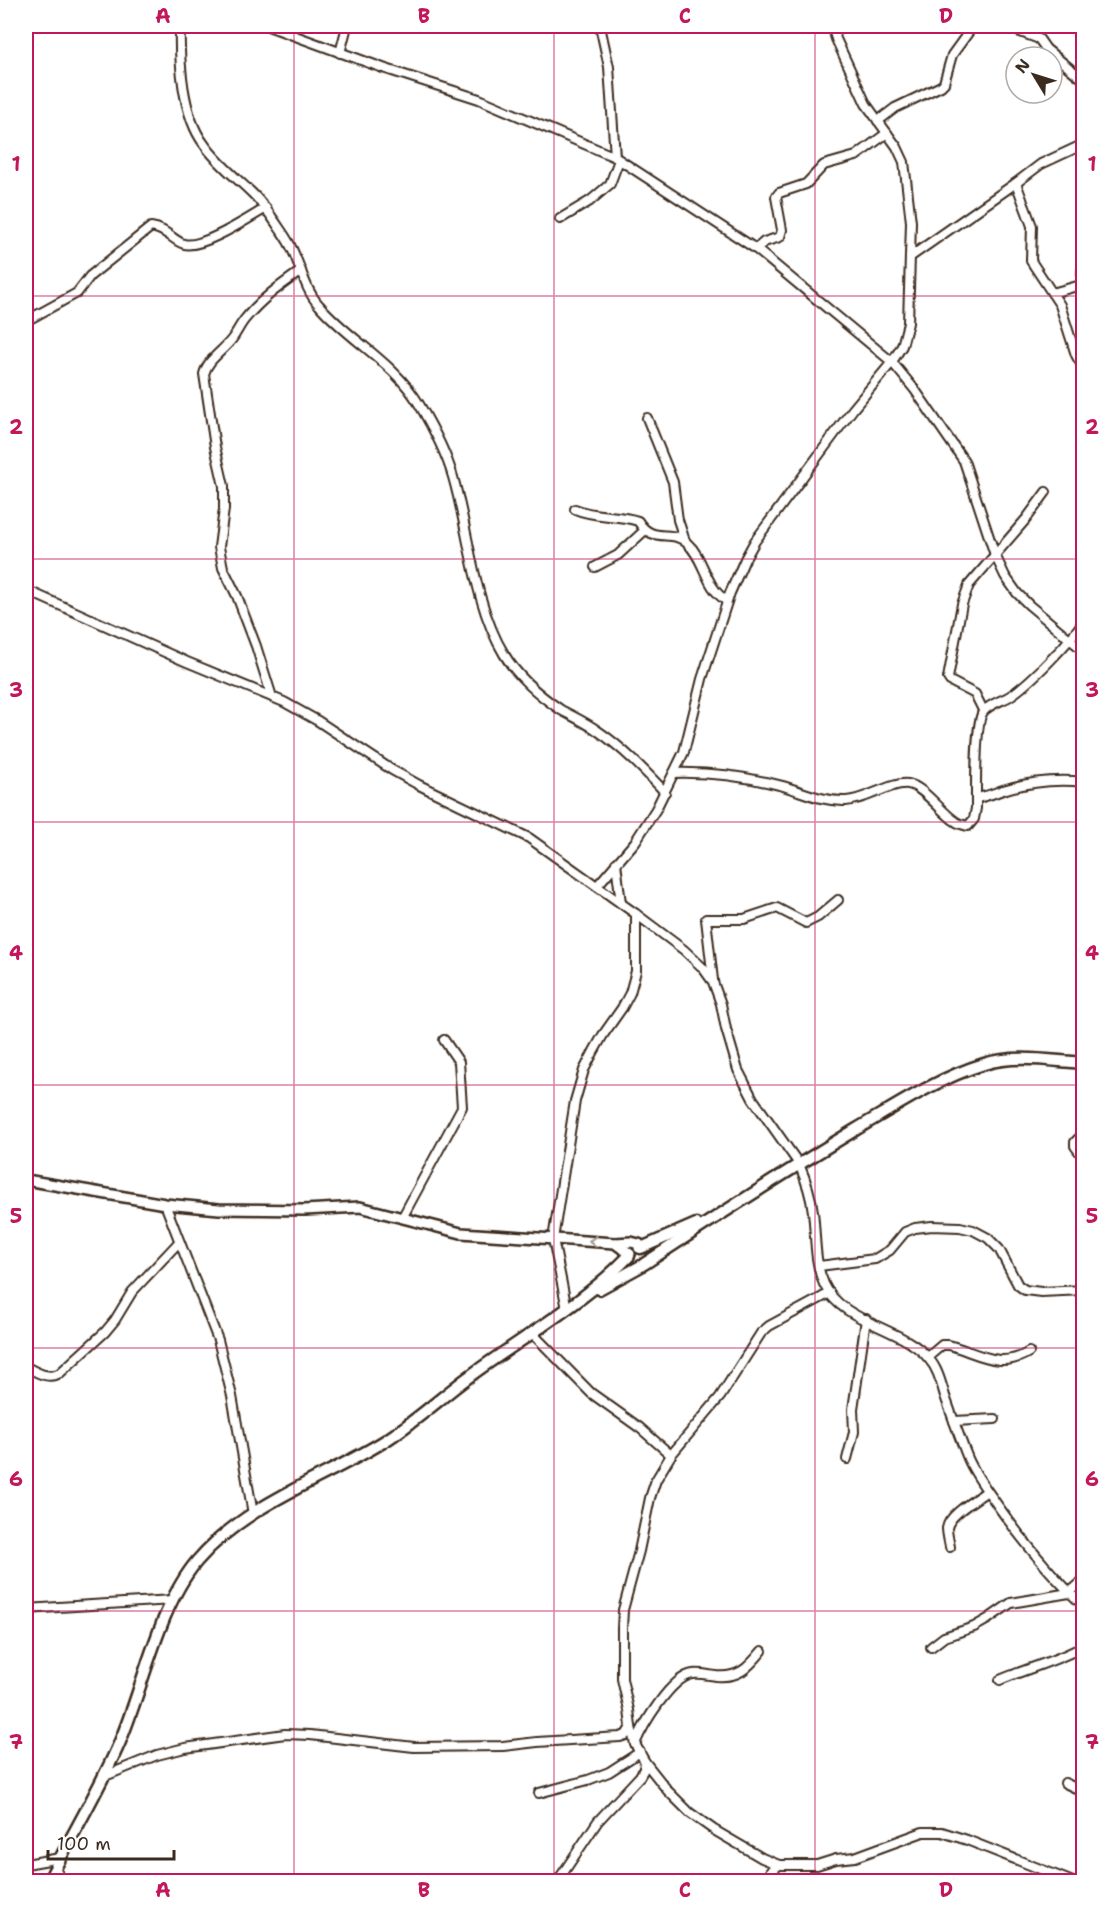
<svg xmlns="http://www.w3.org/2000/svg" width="1109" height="1907" viewBox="0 0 1109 1907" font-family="'Shantell Sans',sans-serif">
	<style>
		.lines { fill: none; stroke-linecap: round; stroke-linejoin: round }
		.minor-casing { stroke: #3b2a1e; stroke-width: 12 }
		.tertiary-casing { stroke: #3b2a1e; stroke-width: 14 }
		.secondary-casing { stroke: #3b2a1e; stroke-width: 15 }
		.minor { stroke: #fff; stroke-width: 8 }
		.tertiary { stroke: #fff; stroke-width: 9 }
		.secondary { stroke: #fff; stroke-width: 10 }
		.oneway { stroke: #a79f9a }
		.grid { fill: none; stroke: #c2185b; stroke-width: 1.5; stroke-opacity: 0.55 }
		.neatline { fill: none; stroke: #c2185b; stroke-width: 2 }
		.grid-label { font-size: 20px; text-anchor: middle; font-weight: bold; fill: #c2185b }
	</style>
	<rect width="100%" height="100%" fill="#fff"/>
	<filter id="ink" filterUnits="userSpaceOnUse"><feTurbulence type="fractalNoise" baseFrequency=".0167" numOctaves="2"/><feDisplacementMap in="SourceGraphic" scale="12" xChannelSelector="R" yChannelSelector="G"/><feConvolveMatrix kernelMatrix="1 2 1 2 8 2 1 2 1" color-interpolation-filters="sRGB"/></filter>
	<g filter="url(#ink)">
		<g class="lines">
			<defs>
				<g id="minor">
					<path d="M180 26C179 61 182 115 204 144 218 164 237 178 254 195 264 205 272 217 280 229 284 235 289 242 292 249 301 267 305 290 319 305 350 341 394 362 419 404 432 426 446 452 453 477 469 532 474 605 504 654 517 676 540 696 561 710 574 717 587 723 598 731 623 748 644 770 665 792"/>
					<polyline points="268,26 383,68 479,99 615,157 756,249 892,362 915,390 964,461 995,555 1005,576 1017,593 1029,605 1084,651"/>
					<polyline points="600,26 609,67 615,157"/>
					<polyline points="1004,26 1039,39 1046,49 1084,80"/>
					<polyline points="340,53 347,26"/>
					<polyline points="878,121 895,108 941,86 944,83 952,55 973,26"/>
					<polyline points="1016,183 1032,226 1031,261 1060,305 1076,355 1084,369"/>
					<polyline points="560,219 590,201 610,184 619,160"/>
					<polyline points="756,249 764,242 780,237 782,230 776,197 779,193 806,184 824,165 856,156 887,133"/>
					<polyline points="910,257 1016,183 1041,164 1084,144"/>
					<path d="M1052 293 1081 285C1085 279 1079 272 1084 266"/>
					<path d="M26 321 77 293 90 276 151 227C167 229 173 241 184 244 202 249 249 218 266 208"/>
					<polyline points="647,418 673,482 678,520 685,541"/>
					<path d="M575 509C596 518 617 514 638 521 653 545 671 528 687 543 705 559 705 588 727 601"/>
					<polyline points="595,567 618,555 644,531"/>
					<path d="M26 590 187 662 284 702 318 721 392 770 419 785 529 838 636 914 684 950 703 968 713 982 721 1004 726 1029 738 1070 753 1099 799 1164C806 1180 811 1195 813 1212 816 1235 814 1262 824 1284 842 1324 904 1327 929 1359 938 1369 941 1383 945 1396 952 1416 959 1436 967 1456 974 1474 987 1490 998 1506 1023 1541 1051 1576 1084 1606"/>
					<path d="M272 697 256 646 237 596 223 568 219 547 224 509V486L215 447 204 374C208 359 223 351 232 339 237 332 240 325 245 319 261 299 281 285 301 271"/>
					<polyline points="983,710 975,694 950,681 948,678 962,604 969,585 1027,518 1046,492"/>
					<path d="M674 773C711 772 748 777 783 786 804 792 824 802 846 801 867 800 890 782 908 784 923 786 942 813 955 821 958 824 963 825 968 826L974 819 976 808C976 792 975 722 983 712 989 704 1002 701 1010 696 1030 683 1072 640 1084 620"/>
					<path d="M976 798C986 797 994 793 1003 790 1029 782 1057 779 1084 782"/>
					<polyline points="616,863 621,903"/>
					<polyline points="597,886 635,842 656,809 684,752 702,679 730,593 745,559 755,541 853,409 892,362 902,346 908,323 911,222 904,162 897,147 866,104 836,39 832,26"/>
					<polyline points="713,980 706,919 744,919 777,908 806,923 818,917 838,900"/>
					<polyline points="1084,1133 1075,1142 1075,1146 1084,1158"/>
					<polyline points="165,1204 218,1340 232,1396 253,1514"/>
					<polyline points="402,1218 462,1107 459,1062 444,1040"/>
					<polyline points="819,1266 875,1259 890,1250 905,1232 915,1228 932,1226 960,1227 973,1230 988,1238 999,1249 1018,1285 1025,1290 1041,1292 1084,1290"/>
					<polyline points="830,1293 769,1326 761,1333 720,1397 671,1455 656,1480 650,1498 639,1551 623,1610 622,1628 622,1679 629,1710 631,1727 635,1744 645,1762 668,1791 690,1813 714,1830 762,1858 779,1865 817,1865 836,1859 855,1857 923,1832 942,1832 967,1840 1073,1882"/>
					<polyline points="567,1309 553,1239 575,1101 584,1070 594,1051 603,1035 622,1008 630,993 636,971 636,914"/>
					<polyline points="532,1333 591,1393 640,1428 671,1455"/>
					<path d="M928 1357 942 1345H949C978 1353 1000 1370 1029 1352"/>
					<path d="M26 1367C37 1372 48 1380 60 1373L105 1332 115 1320 132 1292 179 1242"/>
					<polyline points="954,1421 995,1419"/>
					<polyline points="847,1459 854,1432 853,1409 866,1319"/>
					<path d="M950 1547C949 1541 947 1534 947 1528 949 1514 977 1499 987 1491"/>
					<polyline points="26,1609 173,1600"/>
					<polyline points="931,1647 944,1637 974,1627 988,1619 1011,1603 1069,1593 1084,1580"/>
					<path d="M1000 1680C1028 1668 1057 1661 1084 1646"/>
					<path d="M635 1744C643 1725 671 1677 693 1674 700 1673 708 1675 716 1676 739 1678 748 1668 762 1651"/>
					<polyline points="105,1776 157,1755 185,1748 285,1734 310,1735 414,1747 503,1746 537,1742 620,1737 626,1735 631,1727"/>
					<polyline points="1065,1783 1084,1792"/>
					<polyline points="539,1793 588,1780 609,1772 640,1752"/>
					<polyline points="26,1864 60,1858"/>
					<polyline points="55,1868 62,1882"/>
					<polyline points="557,1882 598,1821 640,1776 644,1769 645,1762"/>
					<polyline points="765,1882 770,1872 779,1865"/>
				</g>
				<g id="tertiary">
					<polyline points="26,1180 165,1204 219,1209 304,1210 360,1207 461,1233 615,1243 630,1254"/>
					<polyline points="615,1243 631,1242 639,1244 639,1248"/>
				</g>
				<g id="secondary">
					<polyline points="641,1248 696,1224"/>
					<path d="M644 1264C714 1218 784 1173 855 1130 896 1106 938 1078 984 1064 1015 1054 1052 1061 1084 1063"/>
					<polyline points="599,1289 641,1266"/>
					<path d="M48 1882C71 1836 98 1792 119 1744 143 1689 158 1607 197 1561 246 1504 321 1480 383 1442 414 1423 441 1397 470 1376 523 1337 583 1304 629 1256"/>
				</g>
			</defs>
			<use href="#minor" class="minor-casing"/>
			<use href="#tertiary" class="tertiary-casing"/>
			<use href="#secondary" class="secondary-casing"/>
			<use href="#minor" class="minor"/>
			<use href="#tertiary" class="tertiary"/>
			<use href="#secondary" class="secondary"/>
		</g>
		<defs><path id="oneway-chevron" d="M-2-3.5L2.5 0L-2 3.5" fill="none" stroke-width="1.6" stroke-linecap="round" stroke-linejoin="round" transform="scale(1.5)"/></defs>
		<use class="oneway" href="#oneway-chevron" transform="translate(593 1241) rotate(-175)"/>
	</g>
	<path class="grid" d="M294 26V1882M554 26V1882M815 26V1882M26 296H1084M26 559H1084M26 822H1084M26 1085H1084M26 1348H1084M26 1611H1084"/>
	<rect width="1109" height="1907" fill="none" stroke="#fff" stroke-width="66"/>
	<g transform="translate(1034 75) rotate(308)"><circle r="28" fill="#ffffff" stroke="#b1aaa5" stroke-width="1.5"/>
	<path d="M0-4.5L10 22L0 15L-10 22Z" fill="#3b2a1e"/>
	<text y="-9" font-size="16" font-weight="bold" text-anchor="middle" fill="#3b2a1e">N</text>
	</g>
	<path d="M48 1850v9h126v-9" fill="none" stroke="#3b2a1e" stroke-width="3"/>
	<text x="57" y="1850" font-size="18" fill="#3b2a1e" stroke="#ffffff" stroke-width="4.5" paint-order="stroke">100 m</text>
	<rect x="33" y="33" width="1043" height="1841" class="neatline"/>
	<g class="grid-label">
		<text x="163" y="23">A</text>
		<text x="424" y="23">B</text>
		<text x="685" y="23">C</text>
		<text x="946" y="23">D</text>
		<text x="16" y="171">1</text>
		<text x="1092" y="171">1</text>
		<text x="16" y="434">2</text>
		<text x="1092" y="434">2</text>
		<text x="16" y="697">3</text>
		<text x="1092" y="697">3</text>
		<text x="16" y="960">4</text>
		<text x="1092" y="960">4</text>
		<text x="16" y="1223">5</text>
		<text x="1092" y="1223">5</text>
		<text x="16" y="1486">6</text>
		<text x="1092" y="1486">6</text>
		<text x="16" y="1749">7</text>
		<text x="1092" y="1749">7</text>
		<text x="163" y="1897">A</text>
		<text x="424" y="1897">B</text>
		<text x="685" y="1897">C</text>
		<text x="946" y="1897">D</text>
	</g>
</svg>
